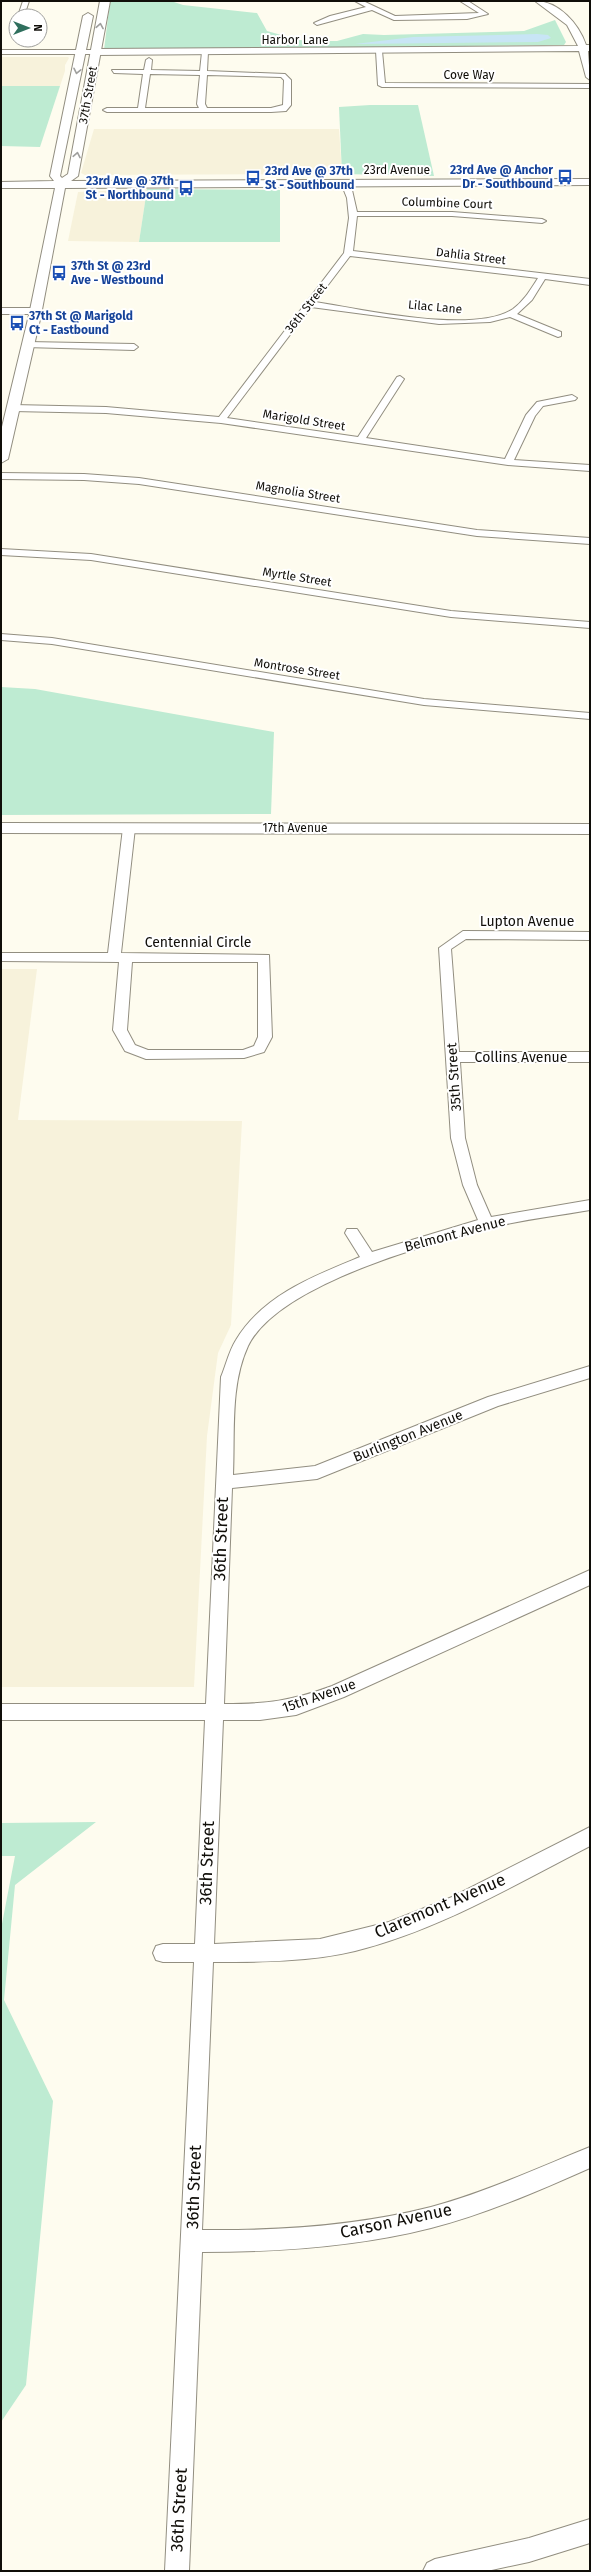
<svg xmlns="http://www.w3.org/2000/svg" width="591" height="2572" viewBox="0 0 591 2572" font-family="'Fira Sans',sans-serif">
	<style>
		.built { fill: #f7f2db }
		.green { fill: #beebd2 }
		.water { fill: #c8e5f5 }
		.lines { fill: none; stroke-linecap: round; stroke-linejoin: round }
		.minor-casing { stroke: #928e80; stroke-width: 2 }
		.tertiary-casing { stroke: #928e80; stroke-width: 2 }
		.secondary-casing { stroke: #928e80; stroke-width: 2 }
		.minor { fill: #fff; fill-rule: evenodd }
		.tertiary { fill: #fff; fill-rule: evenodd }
		.secondary { fill: #fff; fill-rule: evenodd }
		.oneway { stroke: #9f9f9d }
		.labels { text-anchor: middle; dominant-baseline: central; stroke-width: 4; stroke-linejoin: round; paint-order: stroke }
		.far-street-label { font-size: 12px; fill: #100e09; stroke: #fff }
		.far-transit-label { font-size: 12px; font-weight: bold; fill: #164399; stroke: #fff; text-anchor: start }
		.street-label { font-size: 14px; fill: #100e09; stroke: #fff }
		.near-street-label { font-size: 17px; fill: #100e09; stroke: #fff }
	</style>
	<rect width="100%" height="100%" fill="#fefcef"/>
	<g class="built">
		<polygon points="1,57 68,57 69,58 65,65 65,71 60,86 1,86"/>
		<polygon points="94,129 339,129 342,174 85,175 81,173"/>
		<polygon points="147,189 139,242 68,241 78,192"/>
		<polygon points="1,969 37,969 18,1120 242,1121 231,1325 218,1353 207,1436 194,1687 1,1687"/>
	</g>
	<g class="green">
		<polygon points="110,1 171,1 183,5 257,13 267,31 299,40 317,41 337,41 363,34 384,35 524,31 555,20 566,42 564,45 557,45 104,50"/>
		<polygon points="1,86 60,86 40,147 1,146"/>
		<polygon points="370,105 418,105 434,176 342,174 339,107"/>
		<polygon points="147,189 280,190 280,242 139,242"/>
		<polygon points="1,687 35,689 274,732 271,814 1,815"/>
		<polygon points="96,1822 15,1885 4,2000 53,2101 26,2385 1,2422 1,1929 15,1856 1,1856 1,1823"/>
	</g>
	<polygon class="water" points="537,34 548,35 551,38 538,42 355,44 413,37"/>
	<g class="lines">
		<defs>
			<g id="minor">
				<polygon points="23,1 29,1 24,16 18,16"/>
				<polygon points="355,1 363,1 395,16 479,13 460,1 468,1 488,14 467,19 394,20 372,10 317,25 314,23 330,16 366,7"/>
				<polygon points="379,49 382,51 385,83 590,84 590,88 382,87 378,85 376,51"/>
				<polygon points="1,50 96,50 99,52 96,54 1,54"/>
				<path d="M205 50 208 52 207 71 285 74 291 80V105L286 111 271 112H107L103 110 107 108H138L143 74 114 73 112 70H144L146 60 149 58 152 60 151 70 200 71 202 52ZM150 74 200 75 197 104 199 108H145ZM207 75 281 77 284 80 283 105 271 108H207L205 104Z"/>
				<path d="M345 181 352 190 357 212H452L542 219 546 221 542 223 452 216H357L353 251 590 279V285L545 279 532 300 517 314 561 332V336L558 337 510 317 490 322 439 324 311 307 227 418 358 437 397 377 400 376 404 379 366 438 505 459 526 415 537 402 572 395 577 398 575 400 543 406 535 416 514 460 590 465V471L508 465 221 423 106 413 13 411 8 408 13 405 106 407 219 417 344 253 349 218 347 198 341 183ZM350 256 538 278C531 289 524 301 513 309 473 335 362 309 315 302Z"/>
				<polygon points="1,308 36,308 40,311 36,314 1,314"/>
				<polygon points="28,342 134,344 138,347 134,350 25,347 24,345"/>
				<polygon points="1,473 84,474 139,478 477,530 590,538 590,544 477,536 139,484 84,480 1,479"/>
				<polygon points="1,549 91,554 451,611 590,622 590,628 451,617 91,560 1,555"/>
				<polygon points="1,634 52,638 424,699 590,713 590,719 424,705 52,644 1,640"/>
				<path d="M129 824 135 828 121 953 269 955 272 1037 264 1052 244 1058 146 1059 125 1051 113 1030 119 962 1 961V953H108L123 828ZM132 962H258V1037L254 1046 243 1050H148L135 1045 127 1030Z"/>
				<path d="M463 931 590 932V940L466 939 451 949 459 1052H590V1062H460L465 1138 477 1185 491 1217 590 1200V1210C556 1216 519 1220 485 1229 424 1245 277 1286 248 1346 230 1385 235 1432 233 1475L315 1466 488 1397 590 1366V1378L498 1406 317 1479 232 1488 224 1704C267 1704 291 1701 332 1686L590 1570V1585L344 1697 296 1715 260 1720H223L214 1944 320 1939 389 1922 452 1897 590 1827V1846C514 1885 439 1930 355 1951 309 1962 260 1962 213 1962L202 2230C279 2231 356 2226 431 2207 486 2192 538 2168 590 2147V2168C538 2191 486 2214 431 2228 356 2247 279 2252 202 2252L189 2571H165L194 1962H163L156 1960 153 1953 156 1946 163 1944H195L205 1720H1V1704H206L221 1377C226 1365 229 1351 236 1340 263 1295 314 1276 360 1257L345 1233 347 1229H357L372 1252 478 1220 463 1185 451 1138 439 948Z"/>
				<polygon points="590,2519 590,2543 529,2562 487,2571 423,2571 427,2563 435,2559 529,2538"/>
			</g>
			<path id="tertiary" d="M535 1C559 1 579 24 586 45H590V51H588L590 80 586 77 579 51 96 55 92 52 96 49 578 46 567 25Z"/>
			<g id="secondary">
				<polygon points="100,1 110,1 78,176 71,181 590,179 590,185 65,188 41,315 8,459 1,463 1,431 29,315 55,188 1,188 1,182 54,181 50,176 83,16 88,13 93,16 60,176 62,178 68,174"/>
				<polygon points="1,823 590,824 590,834 1,833"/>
			</g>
		</defs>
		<use href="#minor" class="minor-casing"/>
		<use href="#tertiary" class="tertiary-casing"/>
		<use href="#secondary" class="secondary-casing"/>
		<use href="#minor" class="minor"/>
		<use href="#tertiary" class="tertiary"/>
		<use href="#secondary" class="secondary"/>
	</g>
	<defs><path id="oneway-chevron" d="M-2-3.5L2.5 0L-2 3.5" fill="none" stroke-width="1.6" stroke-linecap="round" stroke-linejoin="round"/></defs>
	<g class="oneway">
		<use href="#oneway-chevron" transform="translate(100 26) rotate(-80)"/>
		<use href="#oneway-chevron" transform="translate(77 71) rotate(102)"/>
		<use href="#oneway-chevron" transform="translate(77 155) rotate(-79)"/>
	</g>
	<defs>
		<symbol id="bus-bare" viewBox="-9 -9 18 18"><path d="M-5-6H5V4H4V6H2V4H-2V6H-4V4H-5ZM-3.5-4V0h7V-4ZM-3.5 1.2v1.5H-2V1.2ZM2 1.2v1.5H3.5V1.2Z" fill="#1a4fb4" stroke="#fff" stroke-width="2.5" paint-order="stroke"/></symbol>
	</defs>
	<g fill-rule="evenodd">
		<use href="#bus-bare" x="554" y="166" width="22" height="22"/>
		<use href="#bus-bare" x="242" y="167" width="22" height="22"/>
		<use href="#bus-bare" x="175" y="177" width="22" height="22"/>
		<use href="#bus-bare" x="48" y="262" width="22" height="22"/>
		<use href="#bus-bare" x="6" y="312" width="22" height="22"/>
	</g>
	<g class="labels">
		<g class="far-street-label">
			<text x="295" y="40">Harbor Lane</text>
			<text x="469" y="75">Cove Way</text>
			<text transform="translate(88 95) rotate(-80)">37th Street</text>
			<text x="397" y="170">23rd Avenue</text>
			<text transform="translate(447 203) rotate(2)">Columbine Court</text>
			<text transform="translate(471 256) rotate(7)">Dahlia Street</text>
			<text transform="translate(435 307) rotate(5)">Lilac Lane</text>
			<text transform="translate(306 308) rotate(-52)">36th Street</text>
			<text transform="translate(304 420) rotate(9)">Marigold Street</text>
			<text transform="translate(298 492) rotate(9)">Magnolia Street</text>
			<text transform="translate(297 577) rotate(9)">Myrtle Street</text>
			<text transform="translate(297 669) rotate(9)">Montrose Street</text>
			<text x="295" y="828">17th Avenue</text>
		</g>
		<g class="far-transit-label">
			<text x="553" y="170" text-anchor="end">23rd Ave @ Anchor<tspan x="553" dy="14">Dr - Southbound</tspan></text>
			<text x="265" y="171">23rd Ave @ 37th<tspan x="265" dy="14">St - Southbound</tspan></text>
			<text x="174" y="181" text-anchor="end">23rd Ave @ 37th<tspan x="174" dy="14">St - Northbound</tspan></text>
			<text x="71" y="266">37th St @ 23rd<tspan x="71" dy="14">Ave - Westbound</tspan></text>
			<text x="29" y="316">37th St @ Marigold<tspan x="29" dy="14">Ct - Eastbound</tspan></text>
		</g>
		<g class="street-label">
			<text x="527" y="921">Lupton Avenue</text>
			<text x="198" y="942">Centennial Circle</text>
			<text x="521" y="1057">Collins Avenue</text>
			<text transform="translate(454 1077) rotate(-94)">35th Street</text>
			<text transform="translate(455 1234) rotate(-15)">Belmont Avenue</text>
			<text transform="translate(408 1436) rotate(-22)">Burlington Avenue</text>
			<text transform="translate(319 1696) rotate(-19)">15th Avenue</text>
		</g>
		<g class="near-street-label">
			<text transform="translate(221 1539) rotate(-88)">36th Street</text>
			<text transform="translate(207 1863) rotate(-88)">36th Street</text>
			<text transform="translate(440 1906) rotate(-23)">Claremont Avenue</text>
			<text transform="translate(194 2187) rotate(-88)">36th Street</text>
			<text transform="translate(396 2221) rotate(-12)">Carson Avenue</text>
			<text transform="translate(179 2510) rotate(-87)">36th Street</text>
		</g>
	</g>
	<rect width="591" height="2572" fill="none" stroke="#100e09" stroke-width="4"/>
	<g transform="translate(28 28) rotate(90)"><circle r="19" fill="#ffffff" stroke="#9f9f9d"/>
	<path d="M0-3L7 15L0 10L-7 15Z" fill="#2f6f5d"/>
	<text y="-6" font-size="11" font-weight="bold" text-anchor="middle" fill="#100e09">N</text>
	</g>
</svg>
